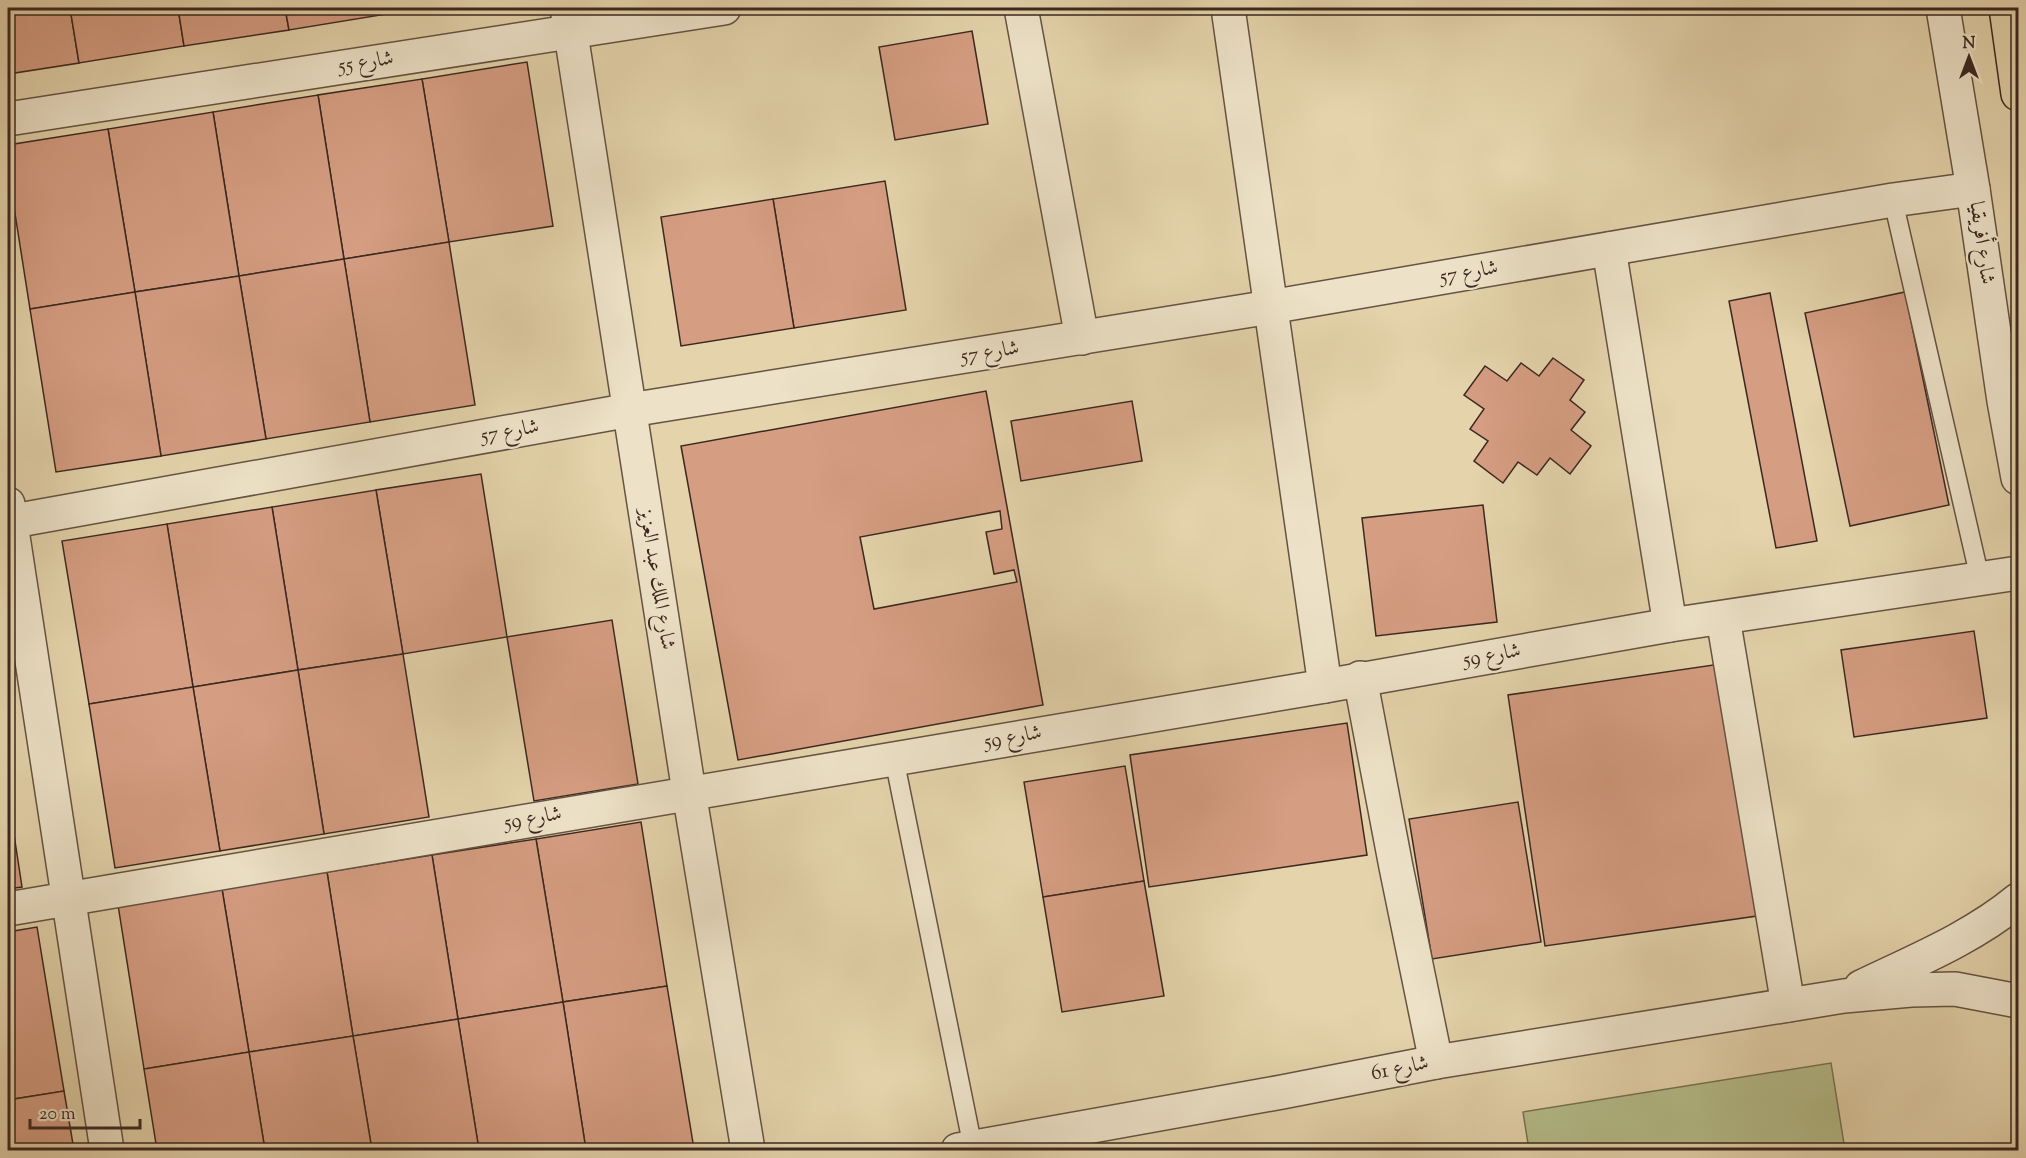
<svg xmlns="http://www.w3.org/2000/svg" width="2026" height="1158" viewBox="0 0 2026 1158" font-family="'Sorts Mill Goudy',Amiri,serif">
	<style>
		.green { fill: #b4bc89; stroke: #787254; stroke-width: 1.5 }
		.building { fill: #d59d82; stroke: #3b2820; stroke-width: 1.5; fill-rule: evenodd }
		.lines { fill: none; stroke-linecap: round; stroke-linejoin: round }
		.service-casing { stroke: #655343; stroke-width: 21 }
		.minor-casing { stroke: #655343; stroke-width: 36 }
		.tertiary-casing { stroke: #655343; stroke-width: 36 }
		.trunk-casing { stroke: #3b2820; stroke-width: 36 }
		.service { stroke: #ede2c8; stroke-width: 18 }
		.minor { stroke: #ede2c8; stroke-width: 33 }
		.tertiary { stroke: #ede2c8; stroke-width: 33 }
		.trunk { stroke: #e4d3ab; stroke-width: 33 }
		.labels { text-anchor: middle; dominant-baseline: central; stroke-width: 4.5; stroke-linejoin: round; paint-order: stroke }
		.street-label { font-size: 21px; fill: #3b2820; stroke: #ede2c8 }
	</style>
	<rect width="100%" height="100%" fill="#e4d3ab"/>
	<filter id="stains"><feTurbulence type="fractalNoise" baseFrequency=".00333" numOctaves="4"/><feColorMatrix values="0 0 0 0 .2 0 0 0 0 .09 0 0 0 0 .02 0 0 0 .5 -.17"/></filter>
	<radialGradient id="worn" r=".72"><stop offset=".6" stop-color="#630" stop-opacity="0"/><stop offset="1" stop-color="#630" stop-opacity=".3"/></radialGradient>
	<polygon class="green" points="1831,1063 1845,1150 1529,1150 1523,1112"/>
	<g class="building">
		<polygon points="8,8 70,8 79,63 8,74"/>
		<polygon points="70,8 178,8 184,46 79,63"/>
		<polygon points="178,8 285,8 289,30 184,46"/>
		<polygon points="285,8 392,8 393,13 289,30"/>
		<polygon points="392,8 428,8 393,13"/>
		<polygon points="972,31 988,124 895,140 879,47"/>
		<polygon points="527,62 553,226 449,242 422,79"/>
		<polygon points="422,79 449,242 344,259 318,95"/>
		<polygon points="318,95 344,259 239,276 213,112"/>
		<polygon points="213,112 239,276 135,292 108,129"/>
		<polygon points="108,129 135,292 30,309 8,169 8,145"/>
		<polygon points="885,181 906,310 794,328 773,199"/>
		<polygon points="773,199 794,328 681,346 661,217"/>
		<polygon points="449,242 475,405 370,422 344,259"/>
		<polygon points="344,259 370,422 266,439 239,276"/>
		<polygon points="239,276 266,439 161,456 135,292"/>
		<polygon points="135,292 161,456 56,472 30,309"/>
		<polygon points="1905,292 1949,505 1850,526 1805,313"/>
		<polygon points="1770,293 1817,541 1776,548 1729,301"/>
		<polygon points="1553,358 1584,380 1570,400 1585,412 1571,430 1591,446 1570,474 1550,458 1537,475 1518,462 1503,483 1474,461 1488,441 1470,429 1484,409 1464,395 1485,366 1507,381 1521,363 1539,376"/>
		<path d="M986 391 1043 705 738 760 681 446ZM1000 511 1002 529 986 532 994 574 1014 570 1017 582 874 609 860 537Z"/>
		<polygon points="1132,401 1142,461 1021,481 1011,421"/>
		<polygon points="481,474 507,637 403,654 376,490"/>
		<polygon points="376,490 403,654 298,670 272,507"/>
		<polygon points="1483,505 1497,622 1376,636 1362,518"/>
		<polygon points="272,507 298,670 193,687 167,524"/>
		<polygon points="167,524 193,687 89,704 62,541"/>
		<polygon points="612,620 638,784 534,801 507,637"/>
		<polygon points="1974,631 1987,718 1854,737 1841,650"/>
		<polygon points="403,654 429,817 324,834 298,670"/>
		<polygon points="1720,664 1757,916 1545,946 1508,695"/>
		<polygon points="298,670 324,834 220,851 193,687"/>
		<polygon points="193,687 220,851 115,868 89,704"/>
		<polygon points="1347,723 1367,855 1149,887 1130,755"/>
		<polygon points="1125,766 1144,881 1043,897 1024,782"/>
		<polygon points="8,795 22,887 8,889"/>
		<polygon points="1518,802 1541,942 1432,959 1409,819"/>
		<polygon points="641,822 667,986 563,1002 536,839"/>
		<polygon points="536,839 563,1002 458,1019 432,855"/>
		<polygon points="432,855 458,1019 353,1036 327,872"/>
		<polygon points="327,872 353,1036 249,1052 222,889"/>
		<polygon points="1144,881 1164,996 1062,1012 1043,897"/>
		<polygon points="222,889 249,1052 144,1069 118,905"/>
		<polygon points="37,927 64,1091 8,1100 8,932"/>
		<polygon points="667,986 694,1149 586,1150 563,1002"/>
		<polygon points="563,1002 586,1150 479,1150 458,1019"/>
		<polygon points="458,1019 479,1150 372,1150 353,1036"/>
		<polygon points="353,1036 372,1150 265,1150 249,1052"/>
		<polygon points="249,1052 265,1150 157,1150 144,1069"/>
		<polygon points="64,1091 74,1150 8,1150 8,1100"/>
	</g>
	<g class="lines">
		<defs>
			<g id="service">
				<polyline points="1893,200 1980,579"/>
				<polyline points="894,758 973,1148"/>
			</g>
			<g id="minor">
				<polyline points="1021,8 1082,338"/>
				<polyline points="1228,8 1325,686"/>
				<polyline points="8,119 724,8"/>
				<polyline points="1609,249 1670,625"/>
				<polyline points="8,504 107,1150"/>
				<polyline points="8,522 630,410 1270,307 1893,200 1973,189"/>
				<polyline points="1723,618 1788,1005"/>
				<polyline points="1360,678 1396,867 1436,1062"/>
				<polyline points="8,909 1325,686 1670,625 2018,573"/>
			</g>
			<g id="tertiary">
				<polyline points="567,8 689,792 748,1150"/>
				<polyline points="1943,8 1973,189 2004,401 2018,478"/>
				<path d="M1861 987C1915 961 1972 938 2018 900"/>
				<polyline points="958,1150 1282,1092 1436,1062 1844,996 1911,990 1955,989 2018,1001"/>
			</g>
			<polyline id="trunk" points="2006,8 2018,94"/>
		</defs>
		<use href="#service" class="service-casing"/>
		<use href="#minor" class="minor-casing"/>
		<use href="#tertiary" class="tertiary-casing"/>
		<use href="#trunk" class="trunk-casing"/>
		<use href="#service" class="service"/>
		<use href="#minor" class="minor"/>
		<use href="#tertiary" class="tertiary"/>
		<use href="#trunk" class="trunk"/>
	</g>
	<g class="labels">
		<g class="street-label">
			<text transform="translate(366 63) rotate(-9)">شارع 55</text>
			<text transform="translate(1981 243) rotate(82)">شارع أفريقيا</text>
			<text transform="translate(1469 273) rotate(-10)">شارع 57</text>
			<text transform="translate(990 353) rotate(-9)">شارع 57</text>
			<text transform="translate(510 432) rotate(-10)">شارع 57</text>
			<text transform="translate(656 579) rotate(81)">شارع الملك عبد العزيز</text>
			<text transform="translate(1492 656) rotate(-10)">شارع 59</text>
			<text transform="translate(1013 738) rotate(-10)">شارع 59</text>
			<text transform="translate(533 819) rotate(-10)">شارع 59</text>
			<text transform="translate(1400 1069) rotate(-11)">شارع 61</text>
		</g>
	</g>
	<rect width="2026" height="1158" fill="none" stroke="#e4d3ab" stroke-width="30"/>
	<rect x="9" y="9" width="2008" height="1140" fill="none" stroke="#3b2820" stroke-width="3"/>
	<rect x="15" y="15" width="1996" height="1128" fill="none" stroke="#3b2820" stroke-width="1.5"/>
	<g transform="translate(1969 57)" stroke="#ede2c8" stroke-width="4.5" paint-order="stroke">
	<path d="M0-4.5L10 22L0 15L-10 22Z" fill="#3b2820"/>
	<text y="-9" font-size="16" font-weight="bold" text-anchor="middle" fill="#3b2820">N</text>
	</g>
	<path d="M30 1119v9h110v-9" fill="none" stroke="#3b2820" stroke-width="3"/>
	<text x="39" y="1119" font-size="18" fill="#3b2820" stroke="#ede2c8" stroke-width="4.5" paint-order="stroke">20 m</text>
	<rect width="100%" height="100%" filter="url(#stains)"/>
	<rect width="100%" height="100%" fill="url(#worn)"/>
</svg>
